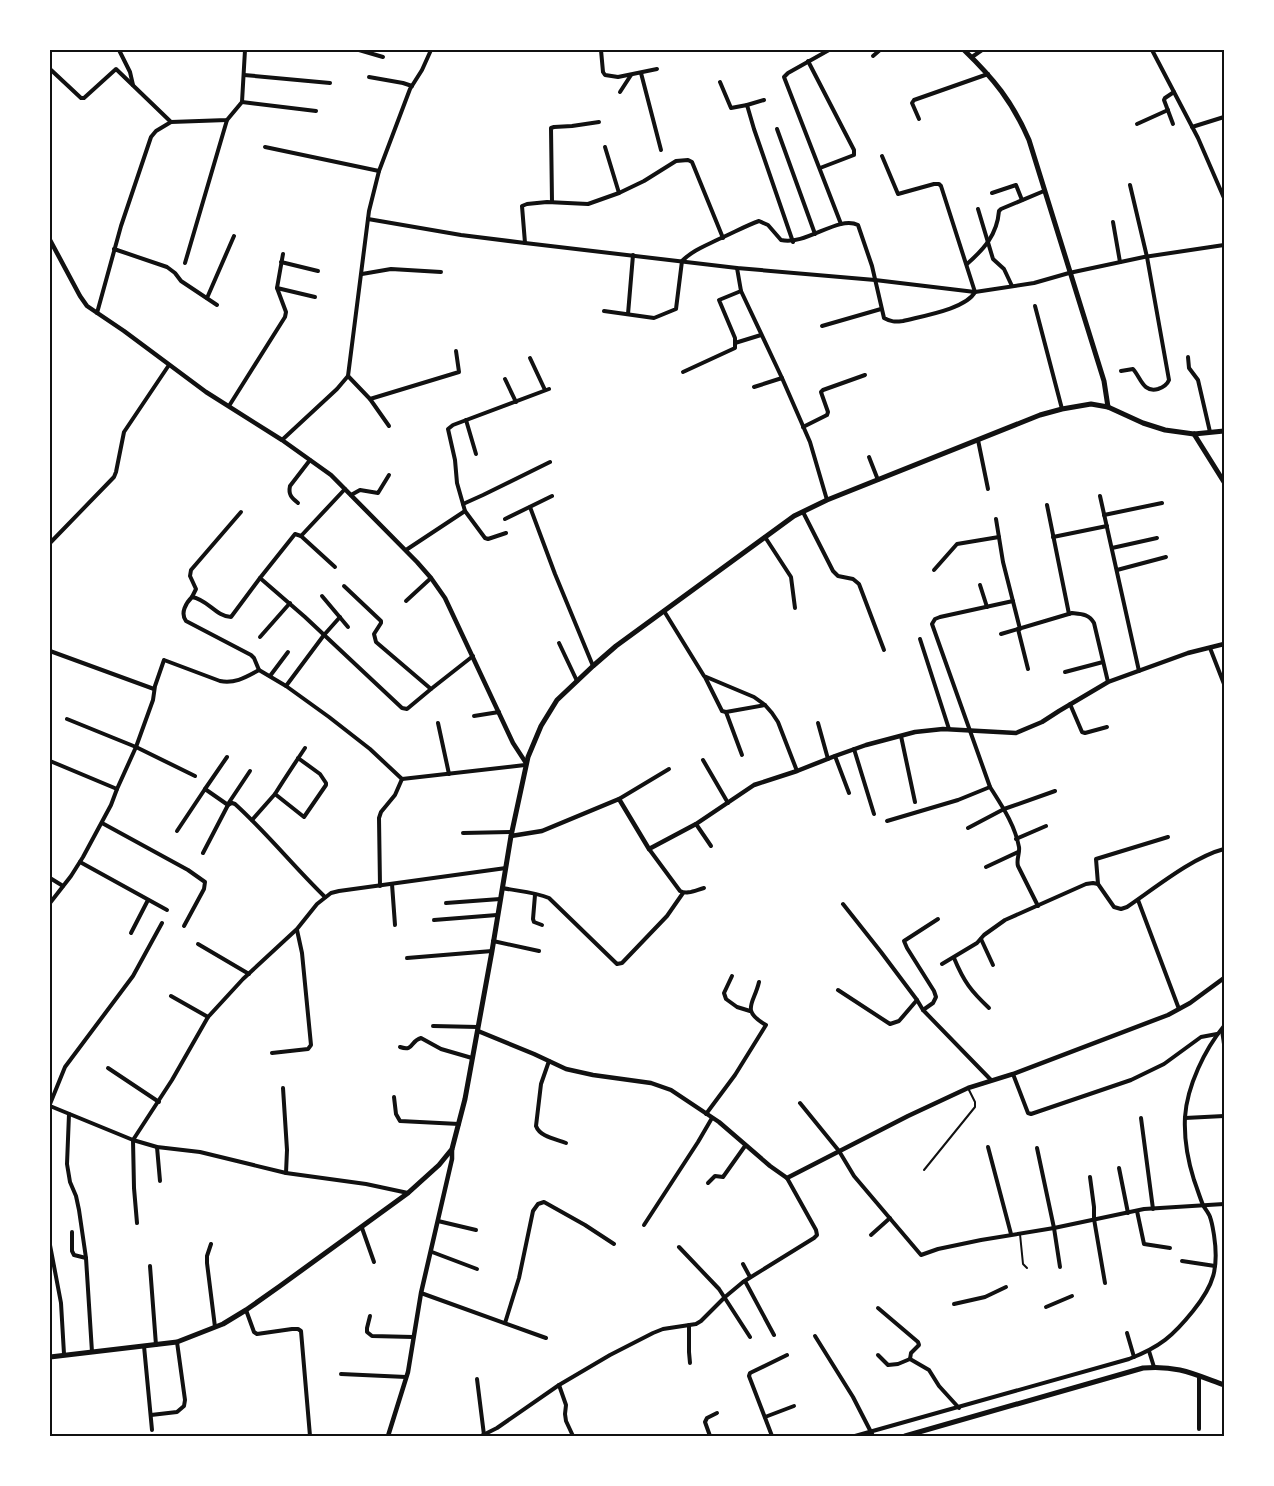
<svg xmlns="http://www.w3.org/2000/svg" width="1274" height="1486" viewBox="0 0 1274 1486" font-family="Inter,sans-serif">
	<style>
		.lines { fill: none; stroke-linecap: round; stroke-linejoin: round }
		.service { stroke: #111; stroke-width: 2 }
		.minor { stroke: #111; stroke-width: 4 }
		.tertiary { stroke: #111; stroke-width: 4.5 }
		.secondary { stroke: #111; stroke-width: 5 }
		.neatline { fill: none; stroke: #111; stroke-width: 2 }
	</style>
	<rect width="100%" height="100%" fill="#fff"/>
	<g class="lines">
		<g class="service">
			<polyline points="924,1170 975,1107 975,1102 968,1088"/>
			<polyline points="1020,1234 1023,1264 1027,1268"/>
		</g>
		<g class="minor">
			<polyline points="119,50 130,72 133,85"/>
			<polyline points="359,50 383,57"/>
			<polyline points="601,50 603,72 605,75 618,77 657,69"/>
			<polyline points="829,50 788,73 784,77 841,224"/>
			<polyline points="1152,50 1198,138 1224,198"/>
			<polyline points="873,56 880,50"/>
			<polyline points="972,57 982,50"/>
			<polyline points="808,61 854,150 854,155 820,168"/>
			<polyline points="50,69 81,98 84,98 116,69 171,122"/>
			<polyline points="641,73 661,150"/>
			<polyline points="244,75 330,83"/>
			<polyline points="369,77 403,83 412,86"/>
			<polyline points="720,82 731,108 747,105 754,129 793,242"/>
			<polyline points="620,92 631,75"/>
			<polyline points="242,102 316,111"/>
			<polyline points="747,105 764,100"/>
			<polyline points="919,119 912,103 914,100 988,74"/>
			<polyline points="1137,124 1168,110"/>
			<polyline points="1173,124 1164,100 1165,98 1174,92"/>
			<polyline points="1192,127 1224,117"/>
			<polyline points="777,129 815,234"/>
			<polyline points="265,147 379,171"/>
			<polyline points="605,147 619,193"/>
			<polyline points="992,193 1016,185 1022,200"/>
			<polyline points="552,202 551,128 554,127 572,126 599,122"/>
			<polyline points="978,209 993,259 1004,269 1012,286"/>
			<polyline points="368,219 461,235 525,243"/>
			<polyline points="1113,222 1120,262"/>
			<polyline points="723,238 692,162 688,160 676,161 644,181 619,193 588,204 547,202 527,204 522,206 525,243 737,268 875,280 975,292 1034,283 1069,273 1144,257 1224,245"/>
			<polyline points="114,249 167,267 175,273 181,281 217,305"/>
			<polyline points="281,262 318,271"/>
			<polyline points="185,263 227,120"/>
			<path d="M967 264C984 249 997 235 999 211L1001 209 1044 191"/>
			<polyline points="362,274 391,269 441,272"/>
			<polyline points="277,288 315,297"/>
			<polyline points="741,291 782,378"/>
			<polyline points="207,298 234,236"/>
			<polyline points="1035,306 1062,409"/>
			<path d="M604 311 654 318 676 309 682 261C693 250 705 246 719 239 733 233 745 226 759 221L768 225 781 240C806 246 838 215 858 225L872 266 884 318C891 322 895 322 903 321 922 316 966 309 975 292L941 186 939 184H934L898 194 882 156"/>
			<polyline points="97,313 121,226 151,137 156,131 171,122 227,120 242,102 245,50"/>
			<polyline points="628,314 633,255"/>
			<polyline points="822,326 881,309"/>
			<polyline points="735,343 761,335"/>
			<polyline points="1188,357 1189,368 1198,380 1210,432"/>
			<polyline points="530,358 545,390"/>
			<path d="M1121 371 1133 369C1141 378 1143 393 1158 389 1164 387 1167 385 1169 380L1147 257 1130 185"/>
			<polyline points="683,372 735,348 735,338 719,300 741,291 737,268"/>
			<polyline points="348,376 370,399 389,426"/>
			<polyline points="505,379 516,402"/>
			<polyline points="754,387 782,378 810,442 827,500"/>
			<polyline points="370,399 459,372 456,351"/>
			<polyline points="229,406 285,317 286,312 277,288 283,254"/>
			<polyline points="466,420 476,454"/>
			<polyline points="803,427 827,415 828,412 822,395 821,392 823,390 865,375"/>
			<polyline points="282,440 337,389 348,376 369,211 379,171 410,89 422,70 431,50"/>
			<polyline points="978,440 988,489"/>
			<polyline points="869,457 878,480"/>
			<polyline points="351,495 360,490 378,493 389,475"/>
			<polyline points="1100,496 1139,671"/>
			<path d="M298 503C292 498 288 495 290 486L310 460"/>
			<polyline points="463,504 483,495 550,462"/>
			<polyline points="1047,505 1069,614"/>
			<polyline points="530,507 555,574 593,666"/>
			<polyline points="803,512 833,571 838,576 853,579 859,584 884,650"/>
			<polyline points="1104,515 1162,503"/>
			<polyline points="505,519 552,496"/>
			<polyline points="996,519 1003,562 1020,629"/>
			<polyline points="506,533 488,539 485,538 465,511 457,483 455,460 448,429 453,425 549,389"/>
			<polyline points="301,536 345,489"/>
			<polyline points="765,537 791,577 795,608"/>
			<polyline points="1053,537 1107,526"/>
			<polyline points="50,543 114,477 116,472 124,432 169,365"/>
			<polyline points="1112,548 1157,538"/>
			<polyline points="406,550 465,511"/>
			<polyline points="335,567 301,536 295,534 260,578 305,617 402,708 407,709 431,689"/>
			<polyline points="934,570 957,544 999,537"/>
			<polyline points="1117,570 1166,557"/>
			<path d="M260 578 231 617C217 617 207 599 192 597 186 603 180 613 186 621L251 655 254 658 259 670 286 686 329 717 370 749 402 779 525 765"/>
			<polyline points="980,585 987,607"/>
			<polyline points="344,586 381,621 381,623 374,634 376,642 431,689 473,656"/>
			<polyline points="322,596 348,627"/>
			<polyline points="192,597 196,589 190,576 191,570 241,512"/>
			<polyline points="406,601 431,578"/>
			<path d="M1013 601 940 617 935 619 932 624 990 787C1002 806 1015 825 1019 847 1020 854 1016 859 1018 866L1038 906"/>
			<polyline points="664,611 704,676 754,697 765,705 772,713 778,722 797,771"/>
			<polyline points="1018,629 1028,669"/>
			<path d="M1001 634 1072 613C1082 614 1089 614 1094 623L1108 682"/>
			<polyline points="260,637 290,603"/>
			<polyline points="920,639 949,729"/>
			<polyline points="559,643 577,681"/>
			<polyline points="1210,648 1224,684"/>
			<polyline points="50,651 154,689"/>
			<polyline points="1065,672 1103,662"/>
			<polyline points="270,676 288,652"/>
			<polyline points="705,677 722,711 726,712 765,705"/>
			<polyline points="286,686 324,635 340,617"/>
			<polyline points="1070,704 1082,732 1085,733 1107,727"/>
			<polyline points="726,712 742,755"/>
			<polyline points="474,716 499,712"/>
			<polyline points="67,719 136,747 195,776"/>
			<polyline points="438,723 449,774"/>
			<polyline points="818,723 828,759"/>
			<polyline points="901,736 915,802"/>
			<polyline points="854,749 874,814"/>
			<polyline points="835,756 849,793"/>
			<path d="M298 758 320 774 326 783V785L304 817 275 794C285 778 295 763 305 748"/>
			<polyline points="703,760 728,803"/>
			<polyline points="50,761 117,789"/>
			<polyline points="205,789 227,757"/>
			<polyline points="619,799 669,769"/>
			<polyline points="228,804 250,771"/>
			<polyline points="252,820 275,794"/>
			<polyline points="887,821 958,800 990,787"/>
			<polyline points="102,823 188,870 205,882 204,889 184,926"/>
			<polyline points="696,824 711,846"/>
			<polyline points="968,828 1004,809 1055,791"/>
			<polyline points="177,831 205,789 228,805"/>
			<polyline points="463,833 511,832"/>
			<polyline points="1016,839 1046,826"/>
			<path d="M649 849 680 891C687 895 696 890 704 888"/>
			<path d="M203 853 228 805 232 803 235 804C267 833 294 867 325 897"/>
			<polyline points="80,862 167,910"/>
			<polyline points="986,867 1018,852"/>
			<polyline points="50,878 63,886"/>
			<polyline points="392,884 395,925"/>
			<polyline points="1098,884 1096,859 1168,837"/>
			<polyline points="380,886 379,818 381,812 395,795 402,779"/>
			<path d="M502 888C517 891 535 892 549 898L617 964 622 963 667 916 683 893"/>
			<polyline points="535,895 533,919 534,922 542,925"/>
			<polyline points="1138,900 1179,1009"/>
			<path d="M50 903 71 876 83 857 111 805 117 789 136 747 153 700 155 686 164 660 220 681C235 684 246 677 259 670"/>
			<polyline points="446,903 500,899"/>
			<polyline points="843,904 881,952 917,1000 923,1010 991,1080"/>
			<polyline points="434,920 497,915"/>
			<polyline points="131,933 148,900"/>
			<polyline points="981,939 993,965"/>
			<polyline points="493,941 539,951"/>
			<polyline points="198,944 249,974"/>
			<polyline points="407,958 492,951"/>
			<path d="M954 958C964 982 971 991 989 1008"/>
			<path d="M942 964 977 943 984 935 1005 920 1086 884 1093 883 1098 884 1114 907 1121 909 1127 907C1155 888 1193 857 1224 849"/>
			<polyline points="732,976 724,993 726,999 737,1007 750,1011"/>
			<polyline points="838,990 890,1024 899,1021 917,1000"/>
			<polyline points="171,996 208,1017"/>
			<polyline points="923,1010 933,1003 936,997 934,991 907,948 904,941 938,919"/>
			<polyline points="433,1026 478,1027"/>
			<polyline points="1222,1030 1224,1044"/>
			<path d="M400 1047C414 1052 410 1041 421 1038L441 1049 472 1058"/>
			<polyline points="272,1053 308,1049 311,1045 302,953 297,930"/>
			<path d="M549 1061 541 1084 536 1126C540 1137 556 1139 566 1143"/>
			<polyline points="108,1068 159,1102"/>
			<polyline points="1013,1074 1028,1113 1031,1114 1131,1080 1164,1064 1201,1037 1217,1034"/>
			<polyline points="283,1088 287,1150 286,1173"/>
			<polyline points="394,1097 396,1114 400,1121 459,1124"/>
			<polyline points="800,1103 839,1151 854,1176 921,1255 938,1249 981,1240 1054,1228 1144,1209 1224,1204"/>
			<polyline points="50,1104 65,1067 133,976 162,923"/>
			<polyline points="50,1106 133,1140 157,1147 200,1152 286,1173 366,1184 408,1193"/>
			<polyline points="69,1114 67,1164 70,1182 76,1196 79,1210 86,1258"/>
			<path d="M706 1114 735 1075 766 1025C740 1010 754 1004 759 982"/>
			<polyline points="1141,1118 1153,1209"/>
			<polyline points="1185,1118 1224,1116"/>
			<polyline points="157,1147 160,1181"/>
			<polyline points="988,1147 1011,1234"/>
			<polyline points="1037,1148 1054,1228 1060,1267"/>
			<polyline points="1119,1168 1128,1213"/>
			<polyline points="1090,1177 1094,1207 1094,1219 1105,1283"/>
			<polyline points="708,1183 715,1176 723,1177 745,1146"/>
			<polyline points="1137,1211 1144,1244 1170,1248"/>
			<polyline points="438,1221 476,1230"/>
			<polyline points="137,1223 134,1188 133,1140 172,1080 208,1017 243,979 297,929 317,904 331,893 339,891 506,868"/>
			<polyline points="644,1225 698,1142 712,1118"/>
			<polyline points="362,1228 374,1262"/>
			<polyline points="72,1232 72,1251 74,1255 86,1258 92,1352"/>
			<polyline points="871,1235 890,1218"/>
			<polyline points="211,1244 207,1256 207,1263 215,1327"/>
			<polyline points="50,1245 61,1303 64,1354"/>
			<polyline points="679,1247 719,1289 750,1337"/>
			<polyline points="432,1252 477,1269"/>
			<polyline points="1182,1261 1215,1266"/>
			<polyline points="743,1264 750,1277"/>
			<polyline points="150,1266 156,1345"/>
			<polyline points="745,1281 774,1335"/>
			<polyline points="421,1293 546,1338"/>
			<polyline points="954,1304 985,1297 1006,1287"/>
			<polyline points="1046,1307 1072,1296"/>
			<polyline points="878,1308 918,1342 919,1345 911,1353 910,1359"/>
			<polyline points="246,1310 254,1332 257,1334 292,1329 298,1329 301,1331 310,1436"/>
			<polyline points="370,1316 367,1328 367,1332 372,1336 413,1337"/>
			<polyline points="505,1323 519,1278 533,1211 538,1204 544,1202 585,1225 614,1244"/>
			<polyline points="689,1325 689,1352 690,1363"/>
			<polyline points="1127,1333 1134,1357"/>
			<polyline points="815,1336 853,1397 873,1436"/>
			<polyline points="144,1346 152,1430"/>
			<polyline points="1149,1351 1154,1367"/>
			<polyline points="878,1355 888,1365 898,1364 910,1359 929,1370 939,1386 959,1408"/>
			<polyline points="341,1374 406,1377"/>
			<polyline points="1199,1376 1199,1429"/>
			<polyline points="477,1379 484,1435"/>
			<polyline points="559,1385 566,1405 565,1414 566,1421 573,1436"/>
			<polyline points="151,1415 177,1412 184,1406 185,1400 177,1342"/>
			<polyline points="765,1417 794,1406"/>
			<polyline points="481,1436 497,1428 559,1385 610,1355 653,1333 663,1329 696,1324 701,1321 725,1297 743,1282 814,1238 817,1235 816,1230 787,1178"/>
			<polyline points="710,1436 705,1422 707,1418 717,1413"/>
			<polyline points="772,1436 749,1376 750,1373 787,1355"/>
			<path d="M855 1436 1129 1359C1160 1347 1173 1336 1193 1311 1214 1285 1219 1268 1214 1235 1213 1229 1212 1222 1210 1217 1209 1213 1205 1209 1203 1205 1200 1198 1197 1188 1194 1180 1188 1161 1184 1137 1185 1117 1187 1086 1205 1049 1224 1026"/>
		</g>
		<g class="tertiary">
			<polyline points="50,240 80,296 87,306 124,331 206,392 282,440 331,475 417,562 431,578 445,598 513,743 526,763"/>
			<polyline points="511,836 542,831 619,799 649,849 696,824 754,785 797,771 835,756 866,745 915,732 943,729 1016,733 1042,722 1059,711 1108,682 1188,653 1224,644"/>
			<polyline points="478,1031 534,1054 566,1069 593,1075 651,1083 671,1090 719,1122 770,1166 787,1178 908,1116 968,1088 1013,1074 1168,1015 1190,1003 1224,978"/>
			<polyline points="388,1436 408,1372 421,1293 452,1159 452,1149"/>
		</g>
		<g class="secondary">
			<path d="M964 50C994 79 1012 101 1029 140L1104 381 1108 407"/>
			<polyline points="1194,434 1224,482"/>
			<polyline points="50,1357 177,1342 223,1324 246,1310 280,1286 408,1193 439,1165 452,1149 465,1099 492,951 511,836 528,757 541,726 557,700 593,666 616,646 794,516 827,500 1040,415 1062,409 1091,404 1108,407 1143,423 1165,430 1194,434 1224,431"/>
			<path d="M905 1436 1143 1368C1177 1365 1194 1374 1224 1385"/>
		</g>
	</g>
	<rect width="1274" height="1486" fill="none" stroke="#ffffff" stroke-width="102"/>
	<rect x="51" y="51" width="1172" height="1384" class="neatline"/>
</svg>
